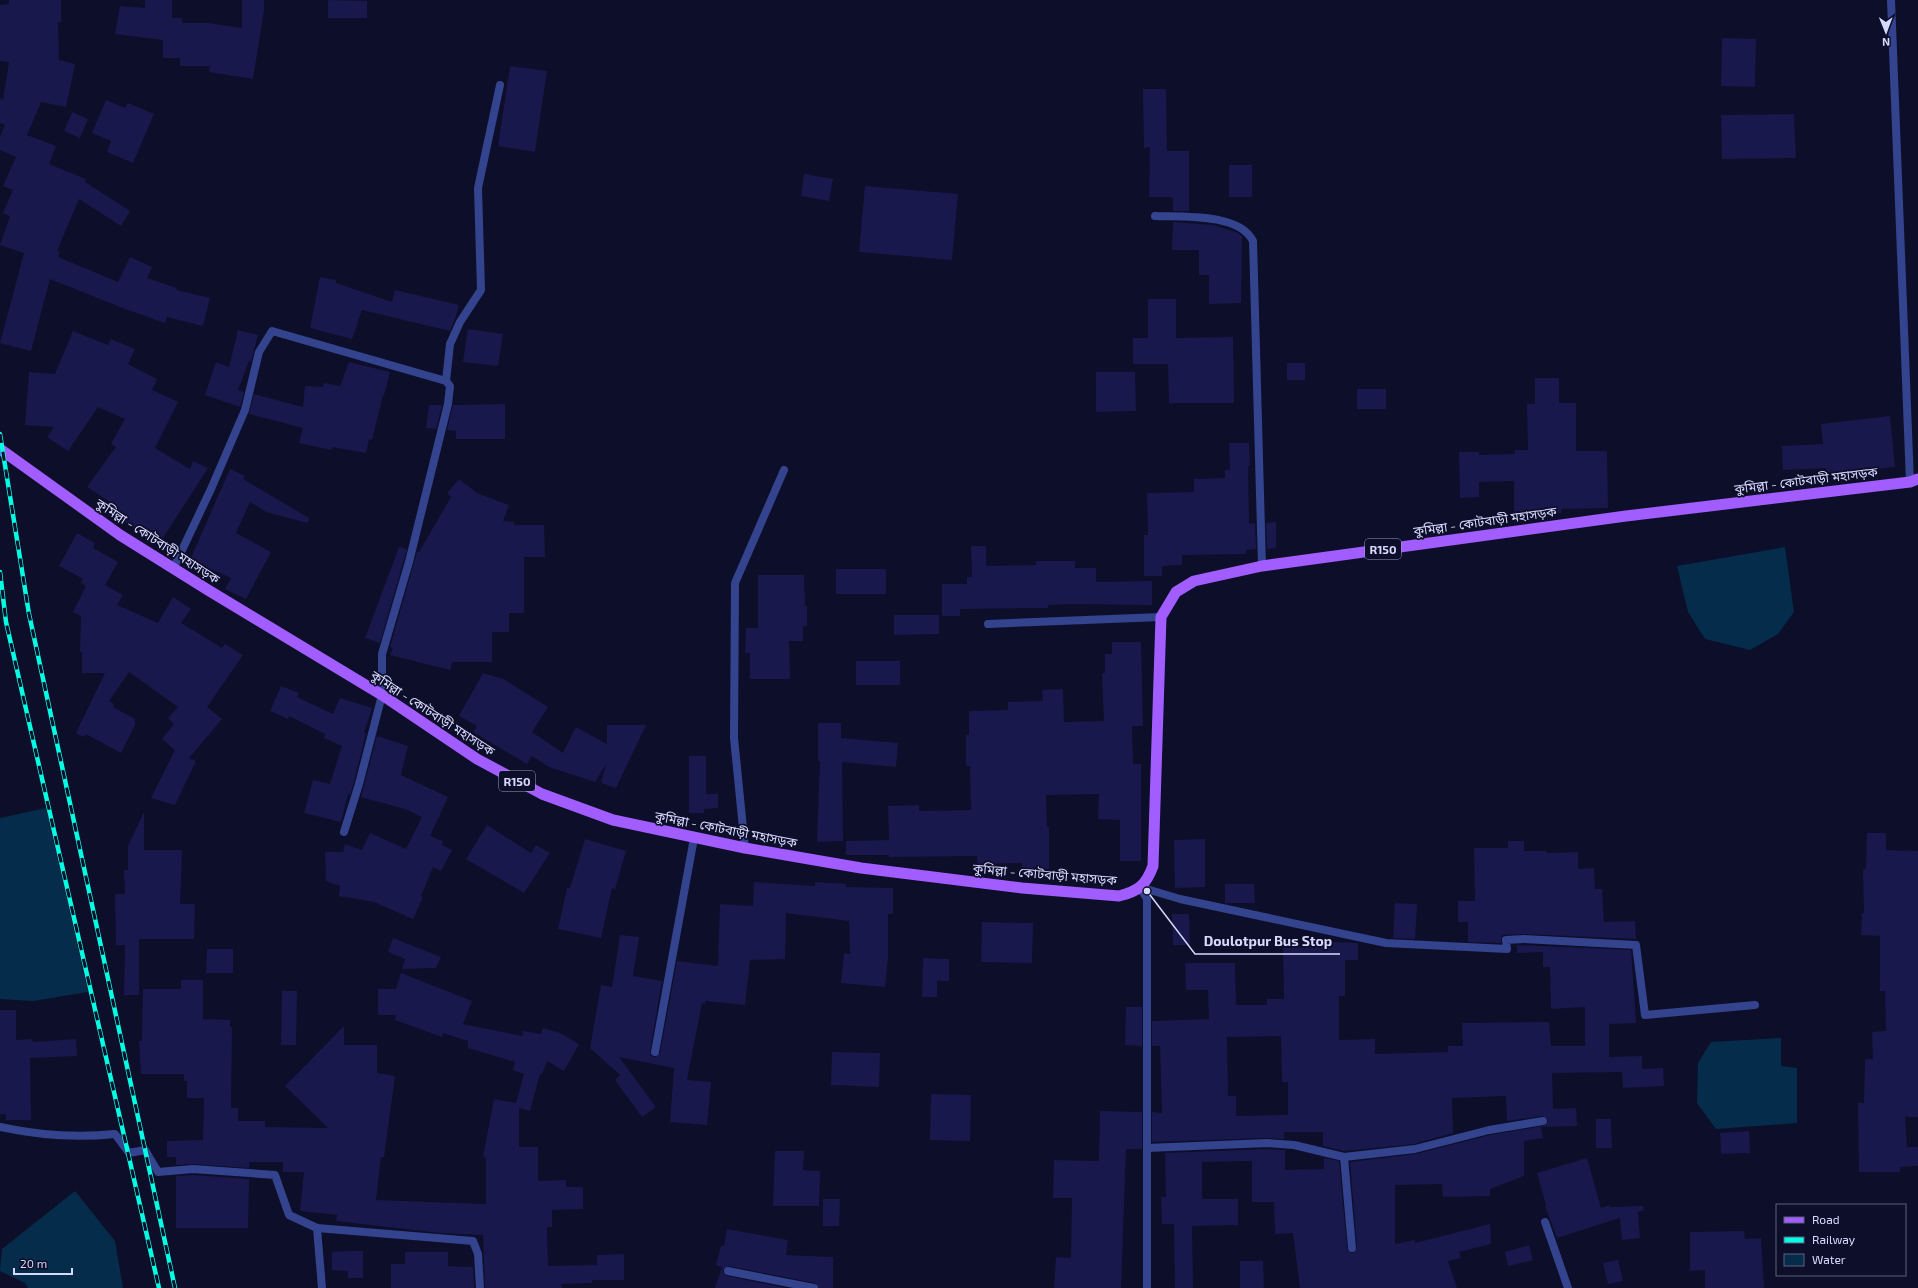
<svg xmlns="http://www.w3.org/2000/svg" width="1918" height="1288" viewBox="0 0 1918 1288" font-family="'Exo 2','Noto Sans Bengali',sans-serif">
	<style>
		.water { fill: #052d4b }
		.building { fill: #18184c; fill-rule: evenodd }
		.lines { fill: none; stroke-linecap: round; stroke-linejoin: round }
		.service { stroke: #34438d; stroke-width: 8 }
		.minor { stroke: #34438d; stroke-width: 8 }
		.tertiary { stroke: #34438d; stroke-width: 8 }
		.primary { stroke: #a15dff; stroke-width: 11 }
		.rail-casing { stroke: #02ffe4; stroke-width: 4.5 }
		.rail { stroke: #0d0e29; stroke-width: 3; stroke-dasharray: 9; stroke-linecap: butt }
		.labels { text-anchor: middle; dominant-baseline: central; stroke-width: 3.5; stroke-linejoin: round; paint-order: stroke }
		.shield { fill: #0d0e29; stroke: #9a9dbf; stroke-width: 1 }
		.shield-label { font-size: 12px; font-weight: bold; fill: #d6daff }
		.street-label { font-size: 13px; fill: #d6daff; stroke: #0d0e29 }
		.leader { fill: none; stroke: #d6daff; stroke-width: 1.5 }
		.callout-dot { fill: #d6daff; stroke: #0d0e29; stroke-width: 1.5 }
		.callout-label { font-size: 14px; text-anchor: middle; font-weight: bold; fill: #d6daff; stroke: #0d0e29; stroke-width: 3.5; stroke-linejoin: round; paint-order: stroke }
	</style>
	<rect width="100%" height="100%" fill="#0d0e29"/>
	<g class="water">
		<polygon points="1785,547 1794,612 1778,634 1750,650 1705,639 1688,612 1677,566"/>
		<polygon points="46,808 88,992 33,1001 0,999 0,818"/>
		<polygon points="1781,1038 1781,1066 1797,1068 1797,1123 1716,1129 1697,1103 1698,1063 1711,1042"/>
		<polygon points="75,1191 115,1241 123,1288 28,1288 25,1283 0,1271 2,1249"/>
	</g>
	<g class="building">
		<polygon points="9,0 61,0 61,22 58,22 59,60 75,64 66,107 41,102 27,135 56,146 49,164 86,179 85,182 130,211 121,226 79,199 57,251 60,252 58,257 118,282 130,257 152,267 147,278 177,288 176,290 210,298 203,326 167,317 165,323 125,309 50,279 31,351 0,343 24,253 0,245 10,216 3,213 13,190 3,186 16,157 0,150 0,137 5,125 0,123 0,98 3,100 9,62 0,61 0,5 9,4"/>
		<polygon points="145,0 172,0 172,18 182,18 182,23 208,23 242,28 242,0 264,0 264,10 253,79 209,72 210,66 180,66 180,58 163,58 163,40 115,34 120,6 145,8"/>
		<polygon points="328,0 367,1 367,18 328,18"/>
		<polygon points="1722,38 1756,39 1755,87 1721,86"/>
		<polygon points="510,66 547,71 535,152 498,146"/>
		<polygon points="1143,89 1166,89 1167,151 1189,151 1189,211 1173,211 1173,198 1170,197 1149,197 1150,147 1144,148"/>
		<polygon points="106,100 125,108 128,103 154,114 133,163 107,152 111,141 92,133"/>
		<polygon points="72,112 88,119 80,138 64,131"/>
		<polygon points="1794,114 1796,158 1722,159 1721,115"/>
		<rect x="1229" y="165" width="23" height="32"/>
		<polygon points="804,174 833,179 829,201 801,196"/>
		<polygon points="865,186 958,194 952,260 859,252"/>
		<polygon points="1173,222 1213,225 1236,232 1242,236 1241,303 1209,304 1209,275 1199,275 1199,250 1172,250"/>
		<polygon points="320,277 336,280 336,283 392,302 395,290 459,305 455,319 450,331 362,310 352,339 310,328"/>
		<polygon points="1148,299 1176,299 1176,338 1233,337 1234,403 1169,403 1168,364 1133,364 1133,338 1148,338"/>
		<polygon points="468,329 503,334 498,366 463,362"/>
		<polygon points="238,330 258,335 251,362 249,361 238,390 244,392 240,407 205,395 216,362 229,367"/>
		<polygon points="73,331 108,345 111,339 135,349 128,364 157,379 152,390 178,402 155,448 190,469 193,461 208,468 159,544 105,510 110,502 87,487 116,447 111,444 125,419 98,407 68,451 47,437 54,427 25,425 29,372 55,374"/>
		<polygon points="349,362 390,372 384,395 383,395 372,440 369,439 366,453 332,447 331,450 299,443 303,428 249,414 254,394 303,407 305,386 323,387 324,383 340,386"/>
		<rect x="1287" y="363" width="18" height="17"/>
		<polygon points="1096,372 1135,372 1136,411 1096,412"/>
		<polygon points="1535,378 1559,378 1559,403 1576,403 1576,451 1607,451 1608,508 1561,509 1561,513 1514,513 1514,481 1479,482 1479,497 1460,498 1459,452 1479,452 1479,455 1515,454 1515,450 1528,450 1527,404 1535,404"/>
		<rect x="1357" y="389" width="29" height="20"/>
		<polygon points="505,404 505,439 456,439 456,431 447,430 453,405"/>
		<polygon points="429,405 442,405 436,429 426,428"/>
		<polygon points="1890,416 1895,467 1827,475 1826,468 1783,470 1782,446 1823,444 1821,424"/>
		<polygon points="1229,443 1249,443 1250,466 1248,466 1249,524 1255,523 1256,549 1246,550 1246,554 1182,555 1182,565 1162,566 1162,576 1144,576 1144,535 1148,535 1147,493 1194,492 1194,479 1225,478 1225,470 1230,470"/>
		<polygon points="230,469 245,476 243,479 309,518 308,523 266,512 250,502 236,533 271,552 246,599 225,589 231,578 190,560"/>
		<polygon points="459,479 477,493 509,505 503,521 514,522 514,525 544,525 545,557 524,557 524,613 509,613 509,632 492,632 492,662 452,662 450,670 390,655 393,648 390,647 417,552 419,552 451,497 447,493"/>
		<polygon points="1276,522 1276,548 1267,549 1266,523"/>
		<polygon points="77,533 95,543 93,548 118,562 105,585 123,595 117,605 158,623 173,597 191,609 181,623 222,648 225,644 243,655 207,707 222,719 189,758 196,761 175,805 151,798 175,750 162,739 174,724 168,718 178,707 129,672 109,701 114,704 113,707 135,719 135,725 121,753 86,734 83,737 76,733 105,673 82,673 82,652 80,652 81,616 73,612 86,586 81,583 83,579 59,566"/>
		<polygon points="971,546 986,546 986,566 1036,565 1036,561 1075,561 1075,568 1096,568 1096,582 1152,581 1152,605 1072,604 1048,605 1048,608 960,609 960,616 942,616 942,584 967,584 967,577 972,577"/>
		<polygon points="399,547 407,549 380,643 365,638"/>
		<rect x="836" y="569" width="50" height="25"/>
		<polygon points="758,575 804,575 805,606 807,606 807,626 803,626 803,641 789,641 790,679 750,679 750,653 745,653 746,628 758,628"/>
		<polygon points="894,615 939,615 939,634 894,635"/>
		<polygon points="1112,642 1141,642 1143,726 1132,726 1133,764 1141,764 1141,861 1120,861 1120,820 1098,819 1099,794 1046,795 1047,827 1049,827 1049,869 1022,869 1022,863 977,864 977,856 889,857 889,855 846,855 846,841 889,840 888,806 919,805 919,811 971,810 970,766 966,766 966,735 969,735 969,711 1008,710 1008,702 1043,701 1042,690 1063,689 1064,722 1104,721 1102,673 1105,673 1105,654 1112,654"/>
		<rect x="856" y="661" width="44" height="24"/>
		<polygon points="483,673 503,679 548,707 532,732 563,753 576,727 607,744 607,725 646,725 616,788 601,783 606,764 595,782 549,767 532,756 527,764 473,732 477,726 459,716"/>
		<polygon points="281,686 299,693 297,697 333,714 340,698 372,708 364,733 366,733 354,782 350,795 348,794 341,822 304,813 313,780 330,784 342,746 324,738 325,734 289,716 288,719 270,711"/>
		<polygon points="818,723 841,723 841,738 898,743 896,767 842,762 843,841 817,842 820,761 818,761"/>
		<polygon points="377,736 408,746 401,775 448,797 430,836 443,841 442,845 452,850 441,871 433,867 421,896 423,897 413,919 374,902 339,896 340,886 326,881 325,852 343,852 345,844 362,850 370,833 406,849 422,817 405,809 361,797"/>
		<polygon points="689,756 706,756 706,794 718,794 718,808 704,809 704,813 689,813"/>
		<polygon points="144,812 144,850 182,850 180,904 195,904 194,939 139,939 139,995 124,995 125,945 116,945 115,894 125,894 124,870 128,870 128,846"/>
		<polygon points="487,825 531,853 536,845 550,853 524,893 466,859"/>
		<polygon points="1867,833 1886,833 1886,850 1918,851 1918,1117 1905,1117 1907,1147 1918,1147 1918,1166 1900,1167 1900,1172 1859,1172 1858,1103 1864,1103 1865,1059 1873,1059 1872,1032 1886,1031 1885,991 1880,991 1880,936 1861,935 1862,913 1864,913 1863,869 1866,869"/>
		<polygon points="585,839 626,851 615,889 612,888 601,938 558,929 567,888 570,888"/>
		<polygon points="1205,839 1205,887 1175,888 1174,840"/>
		<polygon points="1508,841 1524,841 1524,851 1546,851 1546,853 1578,852 1578,869 1594,868 1595,889 1602,889 1604,922 1635,921 1636,939 1524,934 1503,935 1501,938 1501,943 1468,942 1468,922 1458,922 1458,901 1475,901 1474,848 1508,848"/>
		<polygon points="754,882 815,886 815,882 846,884 846,887 893,888 893,914 888,914 888,957 885,987 841,983 844,953 850,954 849,921 786,913 785,959 750,960 745,1005 705,1001 705,1004 702,1003 687,1080 711,1082 707,1125 670,1122 674,1068 619,1057 656,1107 642,1117 615,1080 620,1075 590,1048 601,985 612,987 620,935 639,937 633,976 662,981 650,1051 651,1056 656,1057 660,1053 677,961 718,966 720,904 753,906"/>
		<polygon points="1225,884 1254,884 1255,903 1225,903"/>
		<polygon points="1395,903 1417,904 1415,939 1393,938"/>
		<polygon points="1172,914 1189,914 1190,945 1173,945"/>
		<polygon points="982,922 1033,923 1032,963 981,962"/>
		<polygon points="393,938 441,957 436,968 402,969 405,959 388,952"/>
		<path d="M1333 942 1358 943V960H1345V996H1339V1040L1375 1039V1054L1448 1052V1046H1463L1462 1023 1549 1022 1551 1046H1585V1007L1551 1009 1550 967H1543V952L1517 953V945L1631 950 1636 1023 1609 1024V1057L1642 1056V1069L1663 1068 1664 1086 1623 1088 1622 1072 1552 1073 1553 1109 1576 1108 1577 1126 1541 1127 1543 1138 1524 1141V1176L1490 1189V1196L1443 1197 1442 1184 1395 1185V1244L1415 1240V1243L1490 1224 1491 1244 1459 1252 1461 1258 1448 1261 1457 1288H1300L1293 1233 1275 1234 1274 1202H1252V1161L1202 1162V1199H1238V1225L1192 1226 1193 1288H1175L1174 1224H1162L1161 1197H1166L1165 1153 1267 1149 1285 1150V1170L1324 1169V1158L1339 1161 1347 1248 1348 1251 1352 1253 1355 1252 1357 1248 1350 1162 1416 1154 1490 1135 1544 1126 1548 1123 1547 1118 1542 1116 1507 1121 1506 1096 1452 1098 1453 1133 1414 1144 1344 1151 1323 1146V1132H1284V1139L1267 1138 1152 1142V1112L1162 1113 1160 1046H1152V1021L1209 1019 1208 990H1186L1185 963H1235L1236 1005H1267V999H1284L1283 948 1333 947ZM1281 1036 1282 1082H1288V1115L1236 1116V1096H1228L1227 1037Z"/>
		<polygon points="207,949 233,949 233,973 206,973"/>
		<polygon points="923,958 949,959 949,981 937,981 937,997 922,997"/>
		<polygon points="401,973 472,1001 463,1024 522,1036 523,1031 541,1034 543,1028 560,1033 579,1044 564,1071 547,1061 542,1074 540,1074 530,1111 519,1108 519,1147 538,1147 538,1181 566,1180 566,1187 583,1187 583,1209 552,1210 552,1227 547,1227 548,1266 597,1265 597,1255 624,1254 624,1280 592,1280 592,1283 561,1284 562,1288 485,1288 483,1235 440,1233 336,1221 337,1215 300,1211 304,1172 283,1172 283,1162 249,1162 249,1168 193,1164 176,1165 176,1157 167,1157 167,1141 203,1140 204,1098 187,1098 187,1081 184,1081 184,1074 141,1074 139,1041 142,1041 143,989 181,989 181,980 203,980 203,1019 230,1020 230,1027 232,1027 231,1108 238,1108 238,1121 265,1121 265,1127 328,1128 285,1086 344,1026 344,1045 377,1045 377,1073 395,1076 384,1157 381,1157 376,1200 486,1204 486,1158 483,1157 494,1099 516,1103 524,1074 513,1070 515,1062 468,1048 468,1041 443,1033 442,1037 395,1020 396,1015 378,1015 378,989 396,989"/>
		<polygon points="282,991 297,991 296,1045 281,1045"/>
		<polygon points="1126,1007 1142,1007 1142,1046 1125,1045"/>
		<polygon points="0,1010 16,1010 16,1040 32,1039 33,1042 76,1039 77,1056 30,1058 31,1120 6,1120 6,1114 0,1114"/>
		<polygon points="832,1052 880,1053 879,1087 831,1085"/>
		<polygon points="931,1094 971,1095 970,1141 930,1140"/>
		<polygon points="1100,1111 1142,1112 1142,1149 1126,1149 1121,1288 1054,1288 1056,1257 1071,1258 1072,1198 1053,1198 1054,1160 1099,1161"/>
		<polygon points="1596,1119 1611,1119 1612,1148 1596,1148"/>
		<polygon points="1749,1131 1750,1153 1721,1154 1720,1133"/>
		<polygon points="775,1151 804,1151 803,1170 820,1171 819,1206 773,1206"/>
		<polygon points="1587,1158 1601,1208 1609,1205 1610,1207 1643,1206 1644,1210 1638,1212 1640,1238 1622,1240 1620,1218 1557,1238 1545,1206 1546,1205 1537,1173"/>
		<polygon points="193,1175 249,1179 248,1228 176,1228 176,1176"/>
		<polygon points="823,1199 840,1199 839,1226 823,1226"/>
		<polygon points="727,1229 788,1240 786,1255 833,1257 833,1288 819,1288 815,1283 729,1266 723,1270 723,1273 727,1276 786,1288 715,1288 722,1267 716,1265 721,1246 724,1246"/>
		<polygon points="1744,1231 1745,1239 1761,1238 1764,1288 1705,1288 1705,1270 1690,1271 1690,1232"/>
		<polygon points="1529,1245 1533,1260 1508,1266 1505,1252"/>
		<polygon points="349,1251 363,1251 363,1278 348,1278 348,1271 332,1270 332,1252"/>
		<polygon points="405,1252 448,1252 448,1266 473,1267 474,1288 391,1288 391,1264 405,1264"/>
		<polygon points="1618,1260 1623,1281 1608,1284 1603,1263"/>
		<polygon points="1240,1261 1263,1261 1264,1288 1240,1288"/>
	</g>
	<g class="lines">
		<polyline class="service" points="745,848 734,738 735,583 784,470"/>
		<g class="minor">
			<polyline points="1891,0 1910,482"/>
			<path d="M1155 216C1182 217 1239 213 1253 241L1262 566"/>
			<polyline points="446,381 450,344 460,322 481,290 478,188 500,85"/>
			<polyline points="173,569 211,489 245,410 259,352 272,331 446,381 450,386 448,404 409,562 382,654 382,695 359,784 344,832"/>
			<polyline points="988,624 1161,617"/>
			<polyline points="1140,887 1180,899 1386,943 1507,949 1506,940 1524,939 1636,945 1645,1015 1755,1005"/>
			<polyline points="655,1052 694,838"/>
			<path d="M0 1127C37 1135 77 1138 115 1134L129 1153 145 1150 158 1172 193 1169 275 1175 289 1215 317 1228 473 1241 478 1254 480 1288"/>
			<polyline points="1147,1148 1267,1143 1294,1145 1344,1157 1415,1149 1489,1130 1543,1121"/>
			<polyline points="1344,1157 1352,1248"/>
			<polyline points="1545,1222 1568,1288"/>
			<polyline points="317,1228 322,1288"/>
			<polyline points="728,1271 814,1288"/>
		</g>
		<polyline class="tertiary" points="1140,887 1147,899 1147,1288"/>
		<path class="primary" d="M0 449 120 535 208 590 382 695 477 759 542 794 613 820 745 848 861 868 1022 888 1119 896C1139 891 1146 885 1153 866L1161 617 1176 592 1194 581 1262 566 1626 516 1910 482 1918 479"/>
		<defs>
			<g id="rail">
				<polyline points="0,434 29,614 175,1288"/>
				<polyline points="0,572 6,622 159,1288"/>
			</g>
		</defs>
		<use href="#rail" class="rail-casing"/>
		<use href="#rail" class="rail"/>
	</g>
	<g class="labels">
		<g class="shield">
			<rect x="1365" y="539" width="36" height="20" rx="3"/>
			<rect x="499" y="771" width="36" height="20" rx="3"/>
		</g>
		<g class="shield-label">
			<text x="1383" y="549">R150</text>
			<text x="517" y="781">R150</text>
		</g>
		<g class="street-label">
			<text transform="translate(1806 480) rotate(-7)">কুমিল্লা - কোটবাড়ী মহাসড়ক</text>
			<text transform="translate(1485 521) rotate(-8)">কুমিল্লা - কোটবাড়ী মহাসড়ক</text>
			<text transform="translate(158 541) rotate(33)">কুমিল্লা - কোটবাড়ী মহাসড়ক</text>
			<text transform="translate(433 713) rotate(33)">কুমিল্লা - কোটবাড়ী মহাসড়ক</text>
			<text transform="translate(726 829) rotate(11)">কুমিল্লা - কোটবাড়ী মহাসড়ক</text>
			<text transform="translate(1045 874) rotate(5)">কুমিল্লা - কোটবাড়ী মহাসড়ক</text>
		</g>
	</g>
	<path class="leader" d="M1147 891L1195 954H1340"/>
	<circle class="callout-dot" cx="1147" cy="891" r="4"/>
	<g class="callout-label">
		<text x="1268" y="946">Doulotpur Bus Stop</text>
	</g>
	<rect x="1776" y="1204" width="130" height="72" fill="#0d0e29" stroke="#5d607f"/>
	<rect x="1784" y="1217" width="20" height="6" fill="#a15dff" stroke="#5d607f"/>
	<text x="1812" y="1224" font-size="12" fill="#d6daff">Road</text>
	<rect x="1784" y="1237" width="20" height="6" fill="#02ffe4" stroke="#5d607f"/>
	<text x="1812" y="1244" font-size="12" fill="#d6daff">Railway</text>
	<rect x="1784" y="1254" width="20" height="12" fill="#052d4b" stroke="#5d607f"/>
	<text x="1812" y="1264" font-size="12" fill="#d6daff">Water</text>
	<g transform="translate(1886 32) rotate(179)" stroke="#0d0e29" stroke-width="3" paint-order="stroke">
	<path d="M0-3L7 15L0 10L-7 15Z" fill="#d6daff"/>
	<text y="-6" font-size="11" font-weight="bold" text-anchor="middle" fill="#d6daff">N</text>
	</g>
	<path d="M14 1268v6h58v-6" fill="none" stroke="#d6daff" stroke-width="2"/>
	<text x="20" y="1268" font-size="12" fill="#d6daff" stroke="#0d0e29" stroke-width="3" paint-order="stroke">20 m</text>
</svg>
